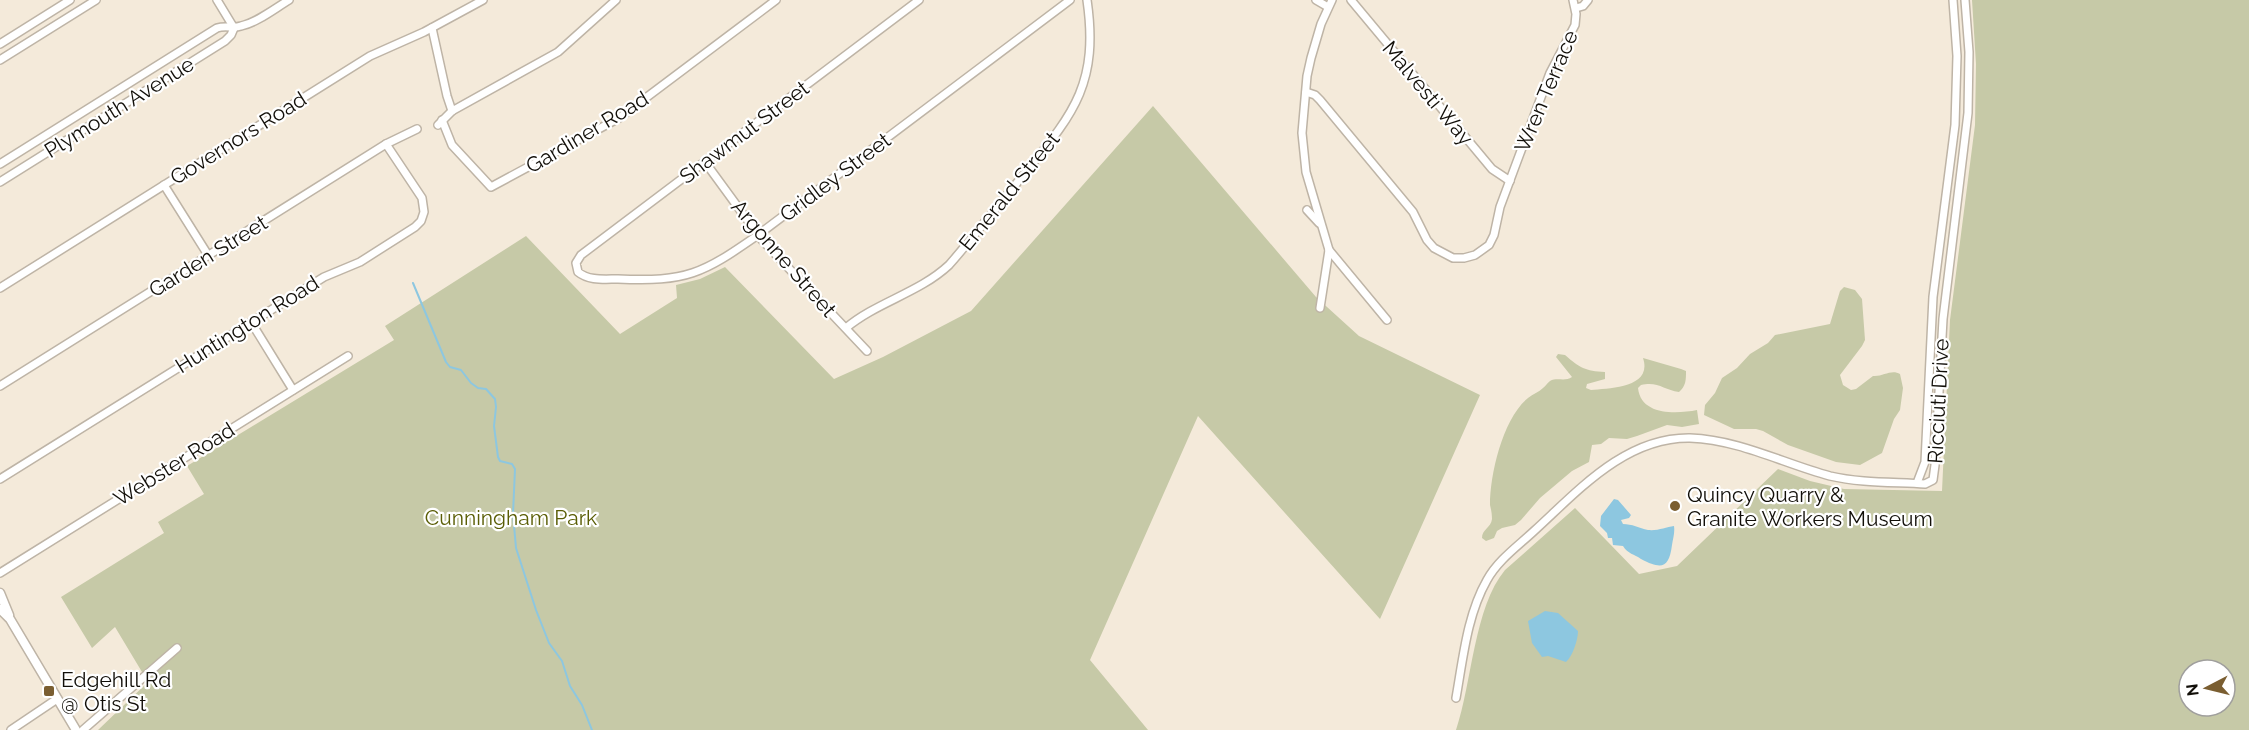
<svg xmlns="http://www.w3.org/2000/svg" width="2249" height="730" viewBox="0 0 2249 730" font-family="Raleway,sans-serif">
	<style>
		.green { fill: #c6c9a7; fill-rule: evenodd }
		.water { fill: #8dc7e0 }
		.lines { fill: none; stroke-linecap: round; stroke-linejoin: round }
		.stream { stroke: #8dc7e0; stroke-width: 2 }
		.minor-casing { stroke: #beb4a6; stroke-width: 10 }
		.tertiary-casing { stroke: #beb4a6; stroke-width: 11 }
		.minor { stroke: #fff; stroke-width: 7 }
		.tertiary { stroke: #fff; stroke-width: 8 }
		.poi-dot { fill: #7a5e31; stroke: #fff; stroke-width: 2 }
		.labels { text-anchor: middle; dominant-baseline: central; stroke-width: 4.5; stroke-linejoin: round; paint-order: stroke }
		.street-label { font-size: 21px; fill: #120f09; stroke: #fff }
		.poi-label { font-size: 21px; fill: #120f09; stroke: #fff; text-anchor: start }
		.park-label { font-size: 21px; fill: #5a5d05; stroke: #fff }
	</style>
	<rect width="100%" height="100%" fill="#f4eada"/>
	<g class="green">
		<path d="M1972 0H2249V730H1456C1472 683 1474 607 1505 570L1575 508 1639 574 1677 566 1778 469 1810 481 1844 489 1942 491 1950 320 1975 125 1976 64ZM2189 670H2225V706H2189Z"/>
		<polygon points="1153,106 1316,297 1359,336 1480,395 1380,619 1198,416 1090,660 1148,730 98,730 148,682 115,627 92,648 61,597 164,533 158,522 204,494 187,466 394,340 385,326 526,236 620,334 677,298 676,285 700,279 725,267 834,379 883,357 971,311"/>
		<path d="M1844 287 1855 290 1862 299 1865 340 1862 346 1840 375 1843 385 1851 390 1856 389 1873 376C1883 377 1891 369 1900 374L1903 388 1900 410 1894 419 1882 453 1860 465 1836 462 1788 445 1763 431 1756 429H1734L1704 415 1705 405 1715 393 1722 378 1737 368 1750 354 1768 343 1775 335 1830 324 1840 291Z"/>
		<path d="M1558 354 1565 355C1580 368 1585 371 1605 372V379L1587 384 1586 388 1591 390C1609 388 1653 388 1643 358L1681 369 1686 371C1686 380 1686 386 1679 392 1664 390 1658 381 1641 385L1638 388C1641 416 1677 414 1697 410L1699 424 1682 427 1667 425 1637 436 1627 439 1609 438 1601 444 1592 445 1589 462 1572 471 1540 498 1521 520 1515 525 1502 528 1497 531 1494 538 1486 541 1482 538C1482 529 1491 528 1492 519 1492 514 1491 509 1490 505 1490 474 1503 418 1528 398 1533 394 1539 392 1543 388 1546 386 1547 383 1550 381 1557 377 1565 382 1572 377L1556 357Z"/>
	</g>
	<g class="water">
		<path d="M1614 499 1618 500 1631 515 1629 518 1621 520 1623 524C1632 524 1639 528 1648 530 1658 531 1666 527 1674 526 1675 533 1673 538 1672 545 1669 568 1662 570 1641 559 1634 554 1628 554 1623 546L1613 545 1612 538H1608L1607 533 1600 526 1601 516Z"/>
		<path d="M1545 611 1558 613 1578 631C1578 639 1573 656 1566 662L1548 656 1542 657 1532 643 1528 621Z"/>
	</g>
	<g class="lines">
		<polyline class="stream" points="413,283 446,362 450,367 461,370 471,383 478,388 486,389 495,399 496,407 494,426 498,457 500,461 512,464 515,469 513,514 516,548 536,610 549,643 562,661 570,686 582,705 592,730"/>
		<defs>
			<g id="minor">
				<polyline points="217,0 234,28"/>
				<path d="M919 0 581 255 576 263 578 272C589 281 604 279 618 279 687 282 702 274 758 235L1070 0"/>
				<polyline points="1316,0 1328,7"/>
				<polyline points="1351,0 1492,169 1510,181"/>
				<polyline points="1576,8 1583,6 1588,0"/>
				<polyline points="432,28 447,96 452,111"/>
				<polyline points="0,44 70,0"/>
				<polyline points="0,60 96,0"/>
				<polyline points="1306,92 1315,95 1320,100 1413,212 1427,240 1434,248 1453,258 1464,258 1475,255 1489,245 1494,235 1500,207 1550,73 1575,25 1576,14 1573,0"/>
				<polyline points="442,120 452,145 491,187 619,118 776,0"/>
				<polyline points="438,125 452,111 558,52 616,0"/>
				<polyline points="705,162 762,240 867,351"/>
				<path d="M0 164 217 28C226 25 233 29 241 26 258 22 274 9 289 0"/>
				<polyline points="0,182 225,41 231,35 234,28"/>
				<polyline points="164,185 208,255"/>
				<polyline points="1307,210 1319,223"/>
				<polyline points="1329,250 1387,320"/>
				<polyline points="0,288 370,56 424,32 483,0"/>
				<polyline points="1320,308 1329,250 1306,172 1302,133 1307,76 1311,58 1321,24 1332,0"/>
				<polyline points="251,322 293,390"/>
				<path d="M846 328C877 302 919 293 949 265 972 239 993 211 1016 184 1069 118 1100 90 1087 0"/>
				<polyline points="0,386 386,144 417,129"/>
				<polyline points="0,479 324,277 360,262 415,227 421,221 424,212 422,198 386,144"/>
				<polyline points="1917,483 1925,462 1933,297 1955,125 1957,56 1953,0"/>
				<polyline points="0,573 348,356"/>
				<path d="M1456 698C1463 659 1467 615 1487 580 1498 560 1518 546 1534 531 1578 491 1625 437 1690 438 1740 440 1782 463 1830 476 1860 483 1894 482 1925 484L1933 480 1935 465 1943 319 1968 113 1969 52 1965 0"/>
				<polyline points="11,730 57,699"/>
				<polyline points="83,730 177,648"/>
			</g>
			<g id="tertiary">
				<polyline points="0,593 9,615"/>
				<polyline points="0,609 10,619 76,730"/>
			</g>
		</defs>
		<use href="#minor" class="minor-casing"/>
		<use href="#tertiary" class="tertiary-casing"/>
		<use href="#minor" class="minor"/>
		<use href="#tertiary" class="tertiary"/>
	</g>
	<g class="poi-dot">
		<circle cx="1675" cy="506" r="6"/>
		<rect x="43" y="685" width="12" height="12" rx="3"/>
	</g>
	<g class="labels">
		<g class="street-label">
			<text transform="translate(1546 91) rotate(-67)">Wren Terrace</text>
			<text transform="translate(1428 93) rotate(50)">Malvesti Way</text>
			<text transform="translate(119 107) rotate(-32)">Plymouth Avenue</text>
			<text transform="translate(587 132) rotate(-31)">Gardiner Road</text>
			<text transform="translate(744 132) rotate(-37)">Shawmut Street</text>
			<text transform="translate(238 138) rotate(-32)">Governors Road</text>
			<text transform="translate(835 177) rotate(-37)">Gridley Street</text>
			<text transform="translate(1009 191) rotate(-51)">Emerald Street</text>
			<text transform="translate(208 256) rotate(-32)">Garden Street</text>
			<text transform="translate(784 258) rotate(49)">Argonne Street</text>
			<text transform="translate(247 324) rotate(-32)">Huntington Road</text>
			<text transform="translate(1938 401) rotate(-87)">Ricciuti Drive</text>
			<text transform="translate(174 464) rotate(-32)">Webster Road</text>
		</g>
		<g class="poi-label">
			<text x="1687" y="494">Quincy Quarry &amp;<tspan x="1687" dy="24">Granite Workers Museum</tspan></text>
			<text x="61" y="679">Edgehill Rd<tspan x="61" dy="24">@ Otis St</tspan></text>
		</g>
		<g class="park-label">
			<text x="511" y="517">Cunningham Park</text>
		</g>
	</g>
	<g transform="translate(2207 688) rotate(263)"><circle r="28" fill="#ffffff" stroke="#a09f9d" stroke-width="1.5"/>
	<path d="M0-4.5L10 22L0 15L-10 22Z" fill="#7a5e31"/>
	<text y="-9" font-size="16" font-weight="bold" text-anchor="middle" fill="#120f09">N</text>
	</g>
</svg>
